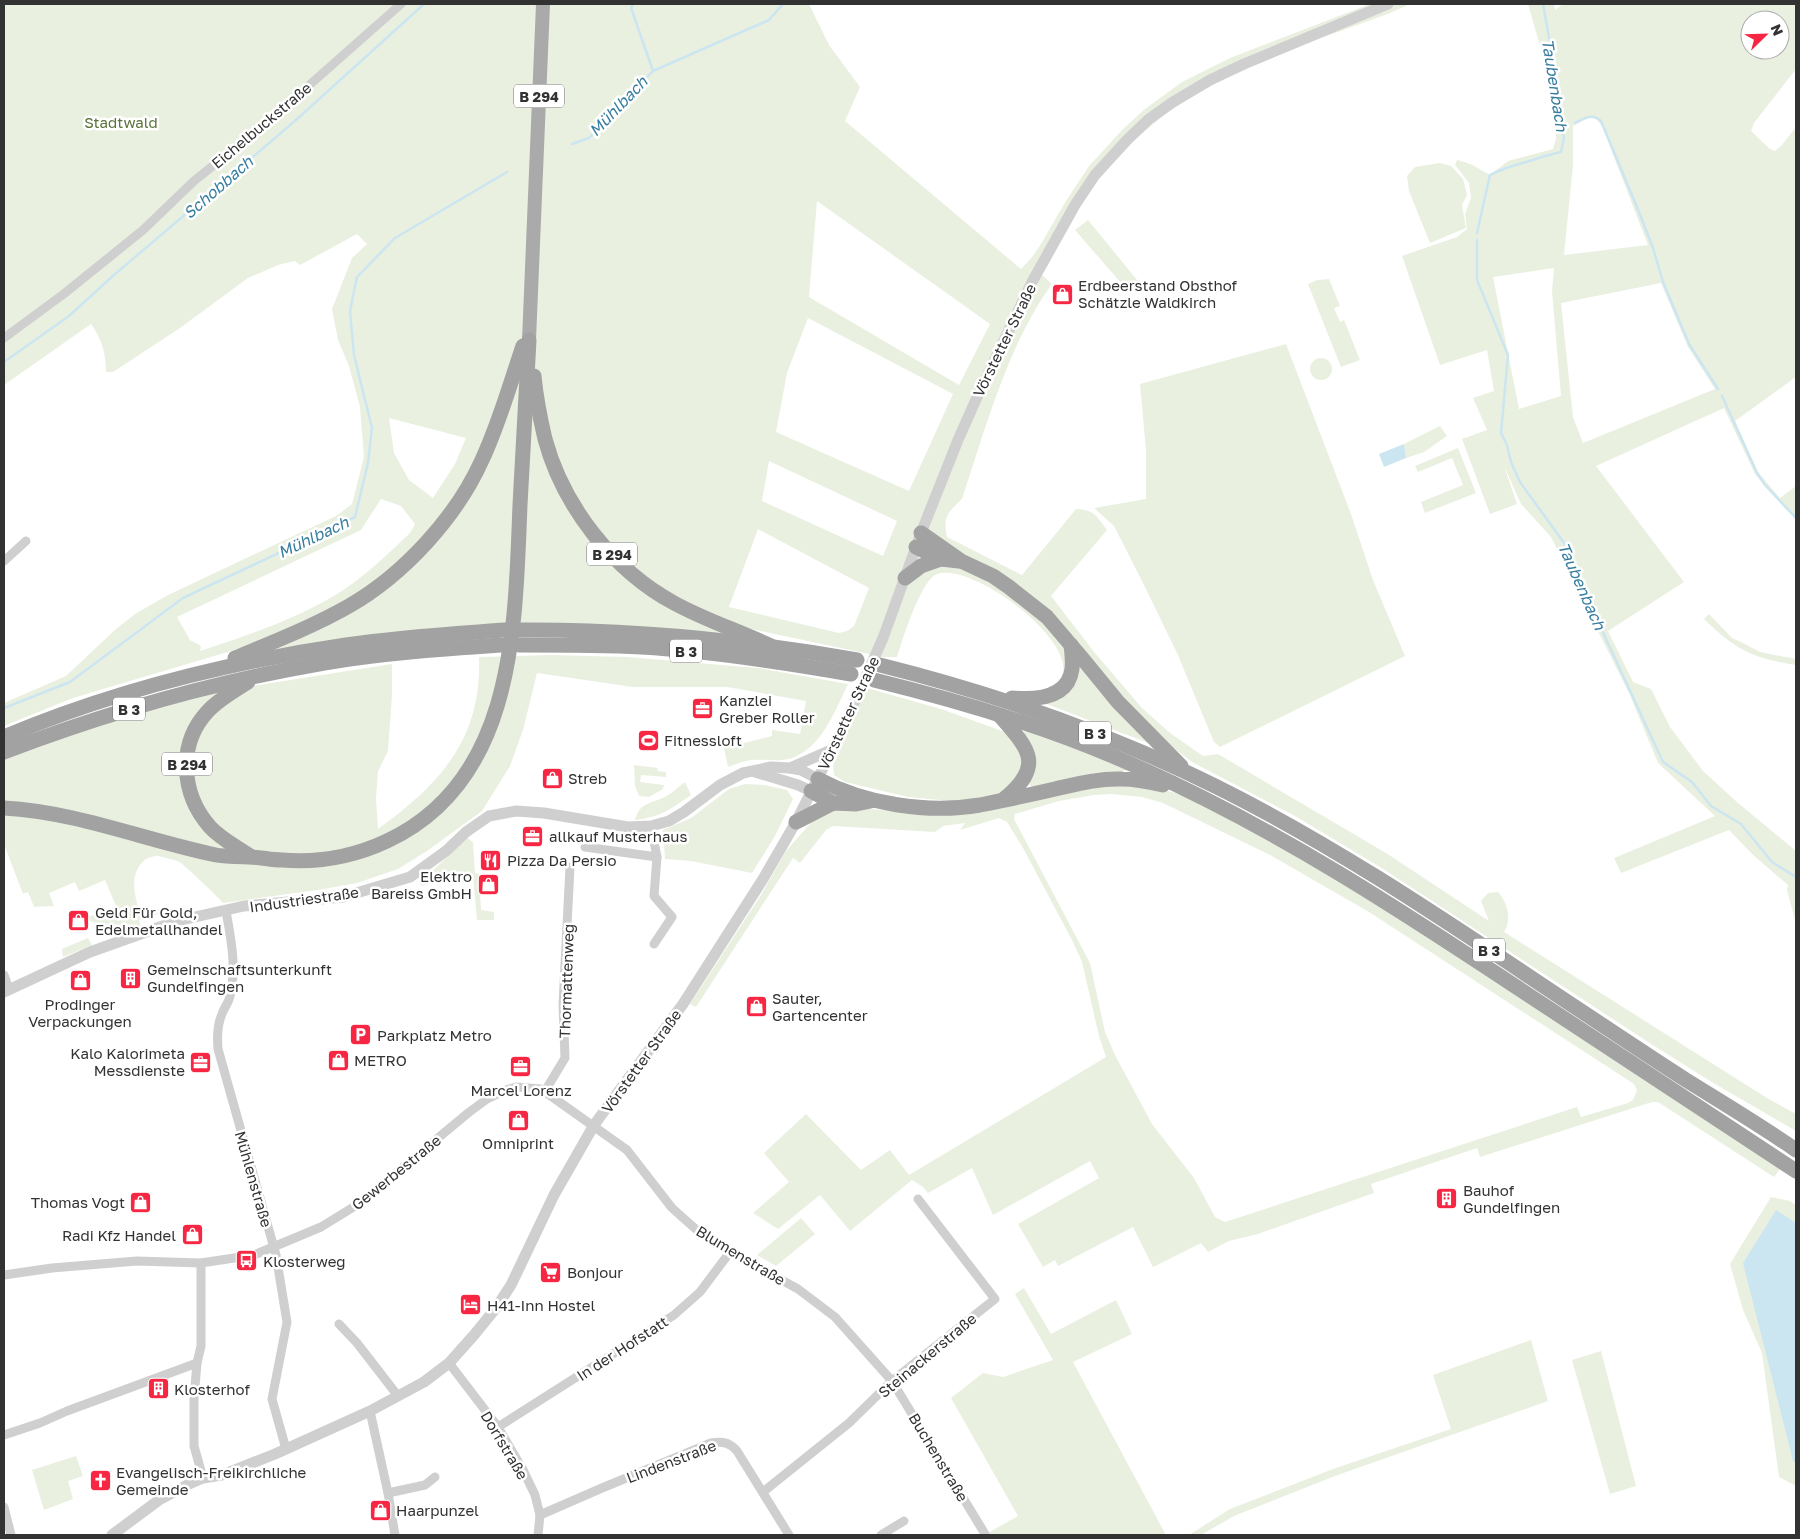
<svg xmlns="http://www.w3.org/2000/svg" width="1800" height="1539" viewBox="0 0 1800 1539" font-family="'Golos Text',sans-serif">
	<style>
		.green { fill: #eaf0e0; fill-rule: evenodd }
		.water { fill: #cbe5f1 }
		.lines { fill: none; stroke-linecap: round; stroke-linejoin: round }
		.stream { stroke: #cbe5f1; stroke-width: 2.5 }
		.minor { stroke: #cfcfcf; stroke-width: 9 }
		.tertiary { stroke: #cfcfcf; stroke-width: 11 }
		.primary { stroke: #aaa; stroke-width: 14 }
		.trunk { stroke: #a2a2a2; stroke-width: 15 }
		.labels { text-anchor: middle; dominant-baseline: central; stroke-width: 5; stroke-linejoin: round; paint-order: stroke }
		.shield { fill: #fff; stroke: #707070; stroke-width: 1 }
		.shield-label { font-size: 14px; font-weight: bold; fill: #323232 }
		.park-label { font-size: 15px; fill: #59743a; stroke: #fff }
		.street-label { font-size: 15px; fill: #323232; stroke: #fff }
		.poi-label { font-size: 15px; fill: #323232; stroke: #fff; text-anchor: start }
		.water-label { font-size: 16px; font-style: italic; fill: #367d9f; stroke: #fff }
	</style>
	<rect width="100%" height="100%" fill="#fff"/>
	<g class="green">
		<path d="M4 4H809L829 45 860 87 845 121 1021 269 1033 256 1041 244 1064 204 1089 166 1123 129 1145 109 1182 82 1230 58 1370 4H1410L1390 13 1316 40 1230 75 1174 107 1129 144 1090 189 1041 274 1051 283 1050 287C1007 347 985 430 962 499 947 513 943 517 947 537L1022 575 1076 509C1094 510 1096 515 1107 530L1051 596 1095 653 1142 708 1170 733 1203 756 1218 754 1386 853 1489 921 1481 901 1488 893 1498 892C1508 903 1512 920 1504 932L1767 1098 1796 1114V1131L1710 1081 1648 1042 1380 867 1295 816 1192 762 1171 746H1156L1018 693C1030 693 1042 693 1052 688 1103 658 970 556 935 575 920 584 902 640 897 657H883L742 627 731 636 601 624 259 656 241 648 73 698 4 726V703L66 676 116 629 135 614 168 595 336 516 352 504 364 457 360 407 349 366 338 340 332 309 352 258 367 244 357 234 300 265 295 261 278 265 248 278 180 328 113 372H106C106 354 102 339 91 324L4 385ZM817 201 990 324 959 385 809 297ZM808 318 953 394 909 491 776 432 787 373ZM389 418 466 438 455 464 433 498 409 480 394 453ZM769 461 897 521 883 556 762 501ZM381 499 401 506 415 524 410 533C394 548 378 564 361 577 318 612 252 634 200 651L201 646 190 640 177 617 361 530ZM758 529 869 588 854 626 847 631 839 633 729 607Z"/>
		<path d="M1528 4H1554L1555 10 1563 4H1796V69L1754 123 1751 131 1770 149 1775 151 1781 146 1796 127V377L1735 421 1758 472 1780 498 1796 486V520L1755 474 1724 408 1596 466 1684 582 1608 631 1633 682 1651 689 1670 727 1703 771 1738 803 1796 851V924L1787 890 1788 885 1753 855 1729 830 1621 873 1614 858 1715 816 1658 763 1629 693 1551 537 1521 504 1504 466 1517 504 1490 514 1462 439 1487 430 1473 398 1494 391 1487 350 1440 365 1402 256 1457 237 1467 229 1465 214 1471 198 1469 183 1455 165 1457 160C1472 163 1477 168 1490 175L1508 161 1553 149 1556 139 1555 117 1542 53ZM1750 20H1780V50H1750ZM1590 117 1596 119 1602 126 1648 245 1564 255 1573 165V126ZM1554 268 1552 291 1561 396 1519 409 1493 277ZM1661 283 1688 347 1715 389 1583 443 1573 417 1561 303Z"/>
		<polygon points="1440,163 1451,166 1463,179 1467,195 1462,205 1466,228 1430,243 1409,191 1407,176 1415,167"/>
		<polygon points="1088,220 1137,280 1140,284 1122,284 1075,230"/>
		<polygon points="1329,279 1340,306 1334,308 1340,322 1344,320 1360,360 1341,367 1308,284 1317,280"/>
		<polygon points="1286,344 1351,514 1373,580 1405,656 1220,747 1214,742 1177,653 1143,583 1114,526 1094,508 1146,499 1146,451 1140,384"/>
		<circle cx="1321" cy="369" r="11"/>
		<polygon points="1440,426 1447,436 1424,452 1406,458 1404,444"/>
		<polygon points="1458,448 1476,493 1425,513 1421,502 1463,485 1452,458 1418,472 1415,466"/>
		<path d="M1709 614 1732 638 1743 643 1760 652 1796 659V665C1752 658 1736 650 1704 619Z"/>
		<path d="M551 655 627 657 758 668 848 684C835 711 821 750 789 759 775 762 760 758 746 761 740 762 734 765 728 767L724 748 772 736V730L800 734 806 701 727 687H633L537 673 523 730 510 766 482 811 427 851 398 869 357 883 324 889 223 903C210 889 196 876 181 863 177 860 168 859 163 857 150 853 138 862 135 876 132 887 137 903 140 914L165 907 169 917 165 919 161 913 139 920 141 927 122 933 90 921 88 917 116 906 105 880 79 891 75 882 49 893 54 906 34 907 28 892 23 894 4 844V760L101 724 227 690 392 664V696L388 751 378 771 376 798 378 829C440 784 482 739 479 657Z"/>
		<polygon points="867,688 941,709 1005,732 1016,740 1025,772 998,795 962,802 908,797 845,782 834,775 833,766"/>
		<polygon points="1025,731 1123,766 1127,769 1123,772 1093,773 1032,787 1029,784 1036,769 1036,763 1024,732"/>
		<polygon points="634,765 658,768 657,771 666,772 666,777 641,775 640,782 664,785 663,789 649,797 639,796 635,786"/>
		<path d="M685 782 691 795C670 810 660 817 635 820 640 802 650 804 665 797 672 793 678 787 685 782Z"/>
		<path d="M1117 782 1165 790 1188 797 1271 840 1367 897 1796 1174V1180L1780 1169 1774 1177 1658 1102H1652L1480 1157 1477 1148 1371 1184 1374 1193 1258 1234 1229 1241 1208 1252 1201 1243 1153 1267 1133 1227 1058 1266 1055 1260 1043 1267 1018 1224 1099 1178 1090 1161 993 1215 972 1168 928 1193 923 1187 912 1180 850 1231 820 1195 778 1229 753 1213 789 1182 764 1153 806 1114 861 1170 890 1150 909 1175 1106 1057 1099 1036 1082 962 1072 940 1023 848 1007 822 999 818 960 830 965 823 943 826 935 832 833 826 826 830 800 863 793 858 696 1007 690 1004 761 895 786 851 815 818 838 808 919 811ZM1111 794 1142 797 1163 803 1270 855 1369 912 1634 1084 1637 1090 1633 1100 1628 1103 1581 1117 1577 1107 1225 1222 1215 1217 1194 1178 1152 1124 1115 1055 1105 1032 1090 963 1014 819 1015 814 1059 801 1094 795Z"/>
		<polygon points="745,784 764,785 787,790 793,799 775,836 752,873 691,861 665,859 663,830 691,818 729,789"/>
		<polygon points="467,838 473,842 475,873 479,874 481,910 494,912 494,920 477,920 473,876 460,877 421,886 420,883"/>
		<polygon points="88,938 92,945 63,957 62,949"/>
		<polygon points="1771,1197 1790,1201 1796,1205 1796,1486 1779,1477 1762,1353 1743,1310 1730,1264"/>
		<polygon points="801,1218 815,1234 776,1266 757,1255"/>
		<polygon points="1024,1288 1051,1334 1116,1300 1132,1334 1073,1362 1166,1535 984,1535 1018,1516 951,1398 983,1373 1003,1377 1053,1360 1015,1294"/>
		<polygon points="1531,1340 1548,1401 1335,1476 1234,1516 1201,1535 1189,1535 1230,1509 1333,1469 1451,1429 1433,1375"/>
		<polygon points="1601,1351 1636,1486 1610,1494 1572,1360"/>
		<polygon points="76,1456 83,1476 68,1481 73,1499 44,1510 32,1470"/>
	</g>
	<g class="water">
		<polygon points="1404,444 1406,458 1384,467 1379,454"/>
		<polygon points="1776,1210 1796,1223 1796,1464 1793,1461 1743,1263"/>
	</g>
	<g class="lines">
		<g class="stream">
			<polyline points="653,71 769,20 783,4"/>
			<polyline points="1559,123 1565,123"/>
			<path d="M1575 123C1585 118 1591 113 1601 121L1639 212 1653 248 1663 282 1689 344 1718 389"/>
			<polyline points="572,144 589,138 653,71 631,8 633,4"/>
			<path d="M1477 233 1490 175C1504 168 1509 167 1523 163 1537 159 1546 155 1561 152L1564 138 1559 123 1550 43 1543 4"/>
			<polyline points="1477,240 1477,280 1508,355 1501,433 1507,445 1511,462 1520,482 1567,547 1576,566 1581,585 1663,762 1692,782 1711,806 1741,824 1772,862 1796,877"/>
			<polyline points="4,362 69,316 114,275 296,120 424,4"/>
			<polyline points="1722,396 1757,473 1765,485 1796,518"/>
			<polyline points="4,708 70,682 183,598 355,517 368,463 372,428 354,355 350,311 357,277 395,238 507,172"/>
		</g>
		<g class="minor">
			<polyline points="4,338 65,293 143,230 194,181 271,119 401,4"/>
			<polyline points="4,561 26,541"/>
			<polyline points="651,826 657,857 654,896 672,917 654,944"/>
			<polyline points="585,847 657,857"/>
			<path d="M226 911C231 939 237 968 230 996 229 1002 224 1008 222 1014 217 1025 217 1037 218 1049L276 1255 287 1322 272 1399 286 1449"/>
			<polyline points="4,975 9,989"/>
			<polyline points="545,1091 565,1058 563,1004 570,867"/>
			<polyline points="201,1263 201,1346 197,1363 194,1398 194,1446 203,1478"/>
			<polyline points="4,1275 52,1268 137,1261 201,1263 254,1255 321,1227 360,1203 468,1113 487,1099 506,1090 516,1087 541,1089 627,1150 672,1208 699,1232 730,1252 798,1289 835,1317 892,1381 985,1534"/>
			<polyline points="339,1324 357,1343 398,1396"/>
			<polyline points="449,1363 498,1427 523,1470 535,1495 540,1515 538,1535"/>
			<polyline points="370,1411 388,1493 395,1535"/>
			<polyline points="498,1427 674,1315 700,1292 730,1252"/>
			<polyline points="4,1435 40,1423 67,1411 197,1363"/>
			<polyline points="763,1492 849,1423 892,1381 995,1299 918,1199"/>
			<polyline points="388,1493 425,1485 435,1477"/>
			<polyline points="4,1507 11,1535"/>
			<path d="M540 1515 602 1488 711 1443C722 1441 729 1442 737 1451L789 1535"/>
			<polyline points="881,1535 904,1521"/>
		</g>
		<g class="tertiary">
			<polyline points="790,768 831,750"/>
			<polyline points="755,772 798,785 811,791"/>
			<polyline points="4,992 90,952 177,921 244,906 343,897 410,877 446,851 466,832 489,816 516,811 544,813 628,827 651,826 669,821 684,812 720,785 743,773 771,767 790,768 801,770 818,779"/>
			<polyline points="112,1535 159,1500 189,1484 203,1478 222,1475 275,1454 370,1411 424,1382 449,1363 474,1335 496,1308 511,1285 554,1195 594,1125 683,1004 763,879 796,822 844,726 883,638 921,533 958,440 978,395 1032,282 1075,205 1095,175 1127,140 1149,119 1173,102 1210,80 1244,64 1388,4"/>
		</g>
		<polyline class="primary" points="529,340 543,4"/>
		<g class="trunk">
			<path d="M534 376C536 397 540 418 545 439 563 506 613 570 674 603 705 620 739 631 771 646"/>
			<polyline points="921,533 961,561 993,576 1009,587 1047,617 1082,658 1118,702 1181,766"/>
			<polyline points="916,547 941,559 959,561"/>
			<polyline points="905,578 921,566 941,559"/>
			<path d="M520 630C636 629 744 640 857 660"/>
			<path d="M519 645C560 645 600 645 641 647 711 651 782 662 851 674"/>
			<path d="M235 658C273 642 312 627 349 606 403 575 456 518 482 460 499 424 510 384 523 346"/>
			<path d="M880 665C996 694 1108 733 1215 786 1340 848 1456 928 1572 1005 1610 1030 1647 1055 1686 1080 1723 1103 1760 1125 1796 1150"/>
			<path d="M874 680C964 702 1055 729 1140 768 1277 829 1402 911 1527 994 1617 1053 1707 1112 1796 1171"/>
			<path d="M248 682C234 691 219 699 208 711 177 744 181 794 210 827 221 839 237 847 250 856"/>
			<path d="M1012 698C1035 700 1068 699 1072 669 1073 661 1072 653 1071 645"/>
			<path d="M1001 717C1030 750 1044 766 1004 799"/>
			<path d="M4 737C113 691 230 662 346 645 399 637 452 634 505 630"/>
			<path d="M4 752C108 712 214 682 324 663 383 653 442 649 501 645"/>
			<path d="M818 779C865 804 927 814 980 805 1005 800 1030 795 1055 789 1077 784 1099 778 1122 779 1136 779 1150 782 1163 785"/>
			<polyline points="811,791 833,803"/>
			<path d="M4 808C77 812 144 840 216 855 226 857 238 856 249 857 260 857 271 860 282 860 318 863 355 856 387 841 516 781 515 626 520 505 523 450 526 395 529 340"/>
			<polyline points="796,822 833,803 856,804 871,801"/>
		</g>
	</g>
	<defs>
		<symbol id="shop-square" viewBox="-11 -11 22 22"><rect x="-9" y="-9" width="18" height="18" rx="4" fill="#f72744" stroke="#fff"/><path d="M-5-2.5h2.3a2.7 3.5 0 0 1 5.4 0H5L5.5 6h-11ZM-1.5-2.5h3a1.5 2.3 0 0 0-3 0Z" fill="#fff"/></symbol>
		<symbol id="office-square" viewBox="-11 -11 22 22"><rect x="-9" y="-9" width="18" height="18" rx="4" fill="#f72744" stroke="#fff"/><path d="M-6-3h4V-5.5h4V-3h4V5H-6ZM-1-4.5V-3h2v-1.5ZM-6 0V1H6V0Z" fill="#fff"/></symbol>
		<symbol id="stadium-square" viewBox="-11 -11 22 22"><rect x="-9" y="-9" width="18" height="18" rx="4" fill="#f72744" stroke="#fff"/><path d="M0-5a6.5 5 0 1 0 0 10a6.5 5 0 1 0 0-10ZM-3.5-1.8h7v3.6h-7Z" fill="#fff"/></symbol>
		<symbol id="restaurant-square" viewBox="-11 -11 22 22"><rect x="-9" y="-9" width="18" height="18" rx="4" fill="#f72744" stroke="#fff"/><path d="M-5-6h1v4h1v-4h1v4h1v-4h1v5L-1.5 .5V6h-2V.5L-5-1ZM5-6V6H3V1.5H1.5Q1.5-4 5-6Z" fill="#fff"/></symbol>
		<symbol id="building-square" viewBox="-11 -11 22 22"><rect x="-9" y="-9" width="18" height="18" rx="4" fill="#f72744" stroke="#fff"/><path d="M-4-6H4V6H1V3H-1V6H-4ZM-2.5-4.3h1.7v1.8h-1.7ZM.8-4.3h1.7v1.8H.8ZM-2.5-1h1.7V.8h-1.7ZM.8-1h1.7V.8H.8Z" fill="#fff"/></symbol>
		<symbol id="parking-square" viewBox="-11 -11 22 22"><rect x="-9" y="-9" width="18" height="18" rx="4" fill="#f72744" stroke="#fff"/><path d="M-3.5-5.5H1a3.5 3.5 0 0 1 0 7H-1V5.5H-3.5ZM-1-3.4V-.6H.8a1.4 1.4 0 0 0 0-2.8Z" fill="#fff"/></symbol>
		<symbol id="bus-square" viewBox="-11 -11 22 22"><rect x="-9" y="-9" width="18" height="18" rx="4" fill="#f72744" stroke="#fff"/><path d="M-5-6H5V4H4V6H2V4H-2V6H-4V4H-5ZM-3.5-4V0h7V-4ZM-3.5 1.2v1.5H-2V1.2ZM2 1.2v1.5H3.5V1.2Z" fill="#fff"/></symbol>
		<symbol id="supermarket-square" viewBox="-11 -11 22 22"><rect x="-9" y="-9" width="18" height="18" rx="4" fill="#f72744" stroke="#fff"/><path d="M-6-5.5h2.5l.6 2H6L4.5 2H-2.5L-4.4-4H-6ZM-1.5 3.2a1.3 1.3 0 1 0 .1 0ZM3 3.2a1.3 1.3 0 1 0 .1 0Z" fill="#fff"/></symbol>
		<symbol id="hotel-square" viewBox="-11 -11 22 22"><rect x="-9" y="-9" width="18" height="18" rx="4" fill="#f72744" stroke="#fff"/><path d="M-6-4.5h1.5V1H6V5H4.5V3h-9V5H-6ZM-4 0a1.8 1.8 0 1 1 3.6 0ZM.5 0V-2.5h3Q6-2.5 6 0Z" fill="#fff"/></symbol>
		<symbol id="church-square" viewBox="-11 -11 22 22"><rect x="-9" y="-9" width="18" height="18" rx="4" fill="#f72744" stroke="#fff"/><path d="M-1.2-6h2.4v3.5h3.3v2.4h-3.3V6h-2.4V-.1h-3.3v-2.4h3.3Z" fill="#fff"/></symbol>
	</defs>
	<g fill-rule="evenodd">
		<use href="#shop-square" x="1050" y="282" width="25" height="25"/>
		<use href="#office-square" x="690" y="696" width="25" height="25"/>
		<use href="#stadium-square" x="636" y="728" width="25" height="25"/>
		<use href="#shop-square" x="540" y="766" width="25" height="25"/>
		<use href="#office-square" x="520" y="824" width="25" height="25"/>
		<use href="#restaurant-square" x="478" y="848" width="25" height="25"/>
		<use href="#shop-square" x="476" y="872" width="25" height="25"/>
		<use href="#shop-square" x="66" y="908" width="25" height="25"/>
		<use href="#building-square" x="118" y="966" width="25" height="25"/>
		<use href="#shop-square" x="68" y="968" width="25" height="25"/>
		<use href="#shop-square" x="744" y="994" width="25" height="25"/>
		<use href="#parking-square" x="348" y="1022" width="25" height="25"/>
		<use href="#shop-square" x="326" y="1048" width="25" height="25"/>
		<use href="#office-square" x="188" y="1050" width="25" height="25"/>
		<use href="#office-square" x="508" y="1054" width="25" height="25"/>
		<use href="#shop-square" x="506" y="1108" width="25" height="25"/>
		<use href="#building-square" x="1434" y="1186" width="25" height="25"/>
		<use href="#shop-square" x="128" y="1190" width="25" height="25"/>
		<use href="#shop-square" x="180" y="1222" width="25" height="25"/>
		<use href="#bus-square" x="234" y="1248" width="25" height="25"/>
		<use href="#supermarket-square" x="538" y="1260" width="25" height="25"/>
		<use href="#hotel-square" x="458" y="1292" width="25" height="25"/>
		<use href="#building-square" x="146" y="1376" width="25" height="25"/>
		<use href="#church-square" x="88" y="1468" width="25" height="25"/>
		<use href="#shop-square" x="368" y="1498" width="25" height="25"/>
	</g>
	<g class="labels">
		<g class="shield">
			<rect x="514" y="84.5" width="50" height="23" rx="4"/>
			<rect x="587" y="542.5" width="50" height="23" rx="4"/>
			<rect x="670" y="639.5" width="32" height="23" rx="4"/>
			<rect x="113" y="697.5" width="32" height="23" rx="4"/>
			<rect x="1079" y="721.5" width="32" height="23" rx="4"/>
			<rect x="162" y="752.5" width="50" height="23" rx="4"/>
			<rect x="1473" y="938.5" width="32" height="23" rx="4"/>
		</g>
		<g class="shield-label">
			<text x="539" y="96">B 294</text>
			<text x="612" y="554">B 294</text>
			<text x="686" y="651">B 3</text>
			<text x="129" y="709">B 3</text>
			<text x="1095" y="733">B 3</text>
			<text x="187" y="764">B 294</text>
			<text x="1489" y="950">B 3</text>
		</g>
		<g class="park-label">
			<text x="121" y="122">Stadtwald</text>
		</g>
		<g class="street-label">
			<text transform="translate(261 125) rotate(-40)">Eichelbuckstraße</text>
			<text transform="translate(1004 340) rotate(-64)">Vörstetter Straße</text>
			<text transform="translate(848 713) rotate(-65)">Vörstetter Straße</text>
			<text transform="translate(304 899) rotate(-8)">Industriestraße</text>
			<text transform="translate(566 981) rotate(-88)">Thormattenweg</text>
			<text transform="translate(641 1061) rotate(-54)">Vörstetter Straße</text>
			<text transform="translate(396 1172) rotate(-39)">Gewerbestraße</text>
			<text transform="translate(254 1179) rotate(74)">Mühlenstraße</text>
			<text transform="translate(741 1255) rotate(31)">Blumenstraße</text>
			<text transform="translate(622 1348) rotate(-33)">In der Hofstatt</text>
			<text transform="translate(927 1355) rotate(-40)">Steinackerstraße</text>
			<text transform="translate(505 1445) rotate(59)">Dorfstraße</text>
			<text transform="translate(939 1457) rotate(59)">Buchenstraße</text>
			<text transform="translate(671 1461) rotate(-21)">Lindenstraße</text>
		</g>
		<g class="poi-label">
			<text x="1078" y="285">Erdbeerstand Obsthof<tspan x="1078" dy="17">Schätzle Waldkirch</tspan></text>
			<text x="719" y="700">Kanzlei<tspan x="719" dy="17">Greber Roller</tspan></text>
			<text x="664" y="740">Fitnessloft</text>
			<text x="568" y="778">Streb</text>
			<text x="549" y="836">allkauf Musterhaus</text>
			<text x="507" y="860">Pizza Da Persio</text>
			<text x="472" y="876" text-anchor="end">Elektro<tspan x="472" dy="17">Bareiss GmbH</tspan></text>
			<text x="95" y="912">Geld Für Gold,<tspan x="95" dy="17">Edelmetallhandel</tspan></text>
			<text x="147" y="969">Gemeinschaftsunterkunft<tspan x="147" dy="17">Gundelfingen</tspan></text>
			<text x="772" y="998">Sauter,<tspan x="772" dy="17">Gartencenter</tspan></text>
			<text x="80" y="1004" text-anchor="middle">Prodinger<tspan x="80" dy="17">Verpackungen</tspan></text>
			<text x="377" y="1035">Parkplatz Metro</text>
			<text x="185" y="1053" text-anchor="end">Kalo Kalorimeta<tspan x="185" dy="17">Messdienste</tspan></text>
			<text x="354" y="1060">METRO</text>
			<text x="521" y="1090" text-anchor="middle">Marcel Lorenz</text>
			<text x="518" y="1143" text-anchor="middle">Omniprint</text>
			<text x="1463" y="1190">Bauhof<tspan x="1463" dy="17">Gundelfingen</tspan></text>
			<text x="125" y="1202" text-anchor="end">Thomas Vogt</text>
			<text x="176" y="1235" text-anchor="end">Radi Kfz Handel</text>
			<text x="263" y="1261">Klosterweg</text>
			<text x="567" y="1272">Bonjour</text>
			<text x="487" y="1305">H41-Inn Hostel</text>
			<text x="174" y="1389">Klosterhof</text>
			<text x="116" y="1472">Evangelisch-Freikirchliche<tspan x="116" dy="17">Gemeinde</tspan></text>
			<text x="396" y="1510">Haarpunzel</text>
		</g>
		<g class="water-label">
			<text transform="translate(1555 85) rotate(81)">Taubenbach</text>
			<text transform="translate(618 106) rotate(-46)">Mühlbach</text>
			<text transform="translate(218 187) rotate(-41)">Schobbach</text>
			<text transform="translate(313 537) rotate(-25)">Mühlbach</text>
			<text transform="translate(1582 586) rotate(66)">Taubenbach</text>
		</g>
	</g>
	<rect width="1800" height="1539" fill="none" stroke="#323232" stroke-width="10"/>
	<g transform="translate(1765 35) rotate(67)"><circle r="24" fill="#ffffff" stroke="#adadad"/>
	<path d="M0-4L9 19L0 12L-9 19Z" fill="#f72744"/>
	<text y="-8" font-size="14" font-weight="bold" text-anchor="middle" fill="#323232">N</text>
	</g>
</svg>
